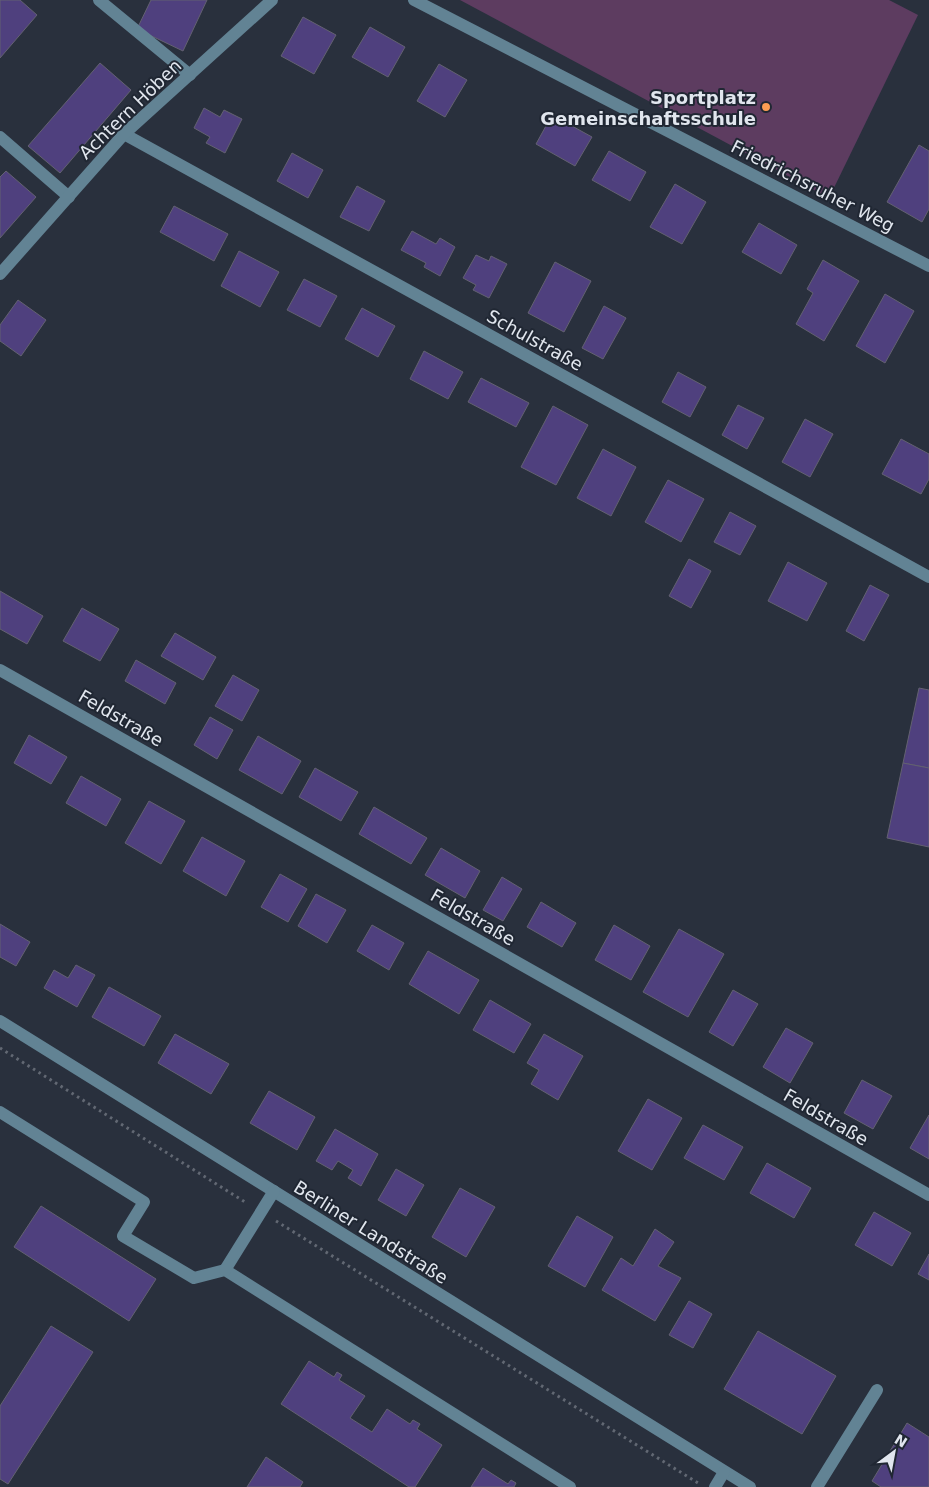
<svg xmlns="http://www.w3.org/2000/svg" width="929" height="1487" viewBox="0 0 929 1487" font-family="'DejaVu Sans',sans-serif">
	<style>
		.green { fill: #5d3c60 }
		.building { fill: #4f407e; stroke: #636171 }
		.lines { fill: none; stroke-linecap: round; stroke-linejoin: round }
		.path { stroke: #626873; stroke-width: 3; stroke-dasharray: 2.5 4; stroke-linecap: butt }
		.minor { stroke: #628394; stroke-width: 12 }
		.poi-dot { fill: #fc9d53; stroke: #202733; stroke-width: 2 }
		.labels { text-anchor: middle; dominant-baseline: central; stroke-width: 4; stroke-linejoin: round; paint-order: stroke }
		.poi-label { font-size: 18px; font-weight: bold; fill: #e1e6ee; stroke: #202733; text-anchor: end }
		.street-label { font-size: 18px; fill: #e1e6ee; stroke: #202733 }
	</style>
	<rect width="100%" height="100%" fill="#29303d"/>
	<polygon class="green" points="460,0 889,0 918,15 829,198"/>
	<g class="building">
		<polygon points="0,0 20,0 37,15 0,58"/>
		<polygon points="151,0 207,0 183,51 137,29"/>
		<polygon points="303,17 336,35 314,74 281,56"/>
		<polygon points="370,27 405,47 388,77 352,57"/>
		<polygon points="100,63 131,90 60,173 28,146"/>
		<polygon points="439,64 467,80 445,117 417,101"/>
		<polygon points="204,108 220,117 224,110 242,119 225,153 206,143 210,137 194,128"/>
		<polygon points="552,115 592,137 575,166 536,144"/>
		<polygon points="919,145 929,151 929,209 922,222 887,202"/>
		<polygon points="609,151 646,172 630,201 592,180"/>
		<polygon points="292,153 323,170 308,198 277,181"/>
		<polygon points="6,171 36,197 0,238 0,177"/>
		<polygon points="675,184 706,202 682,244 650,227"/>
		<polygon points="357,186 385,201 369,231 340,217"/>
		<polygon points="174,206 228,234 214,261 160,232"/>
		<polygon points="759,223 797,245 781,274 742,252"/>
		<polygon points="412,231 436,244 440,238 455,247 440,276 424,267 426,263 401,250"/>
		<polygon points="239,251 279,272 260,307 221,286"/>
		<polygon points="476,255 489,261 491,256 507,264 489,298 473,290 476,285 463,278"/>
		<polygon points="823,260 859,281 824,341 796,324 813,293 807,289"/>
		<polygon points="555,262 591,281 564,332 528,313"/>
		<polygon points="304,279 337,296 320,327 287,310"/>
		<polygon points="885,294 914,311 885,363 856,346"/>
		<polygon points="18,300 46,320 21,356 0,341 0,325"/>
		<polygon points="604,306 626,318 603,359 582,348"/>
		<polygon points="362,308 395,326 378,357 345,339"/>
		<polygon points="424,351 463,372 448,399 410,379"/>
		<polygon points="678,372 706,387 690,417 662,402"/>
		<polygon points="481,378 529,403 516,427 468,402"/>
		<polygon points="738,405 764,418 747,449 722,435"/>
		<polygon points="553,406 588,425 556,485 521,467"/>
		<polygon points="805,419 833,434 810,477 782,462"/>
		<polygon points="901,439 929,454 929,479 921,494 882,474"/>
		<polygon points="603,449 636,467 611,516 577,498"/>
		<polygon points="668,480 704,499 681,542 645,522"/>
		<polygon points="730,512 756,526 740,555 714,542"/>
		<polygon points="689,559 711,571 691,608 669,596"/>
		<polygon points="788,562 827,583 807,621 768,601"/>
		<polygon points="870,585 889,595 864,641 846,631"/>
		<polygon points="0,591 43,616 27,644 0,629"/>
		<polygon points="82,608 119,629 100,661 63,641"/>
		<polygon points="175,633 216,657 203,680 161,656"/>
		<polygon points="136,660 176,683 165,704 125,681"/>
		<polygon points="233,675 259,690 242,721 215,706"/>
		<polygon points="919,688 929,690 929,768 903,763"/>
		<polygon points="210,717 233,730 217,759 194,745"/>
		<polygon points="29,735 67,757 51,784 14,763"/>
		<polygon points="258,736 301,761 282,794 239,770"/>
		<polygon points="903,763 929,768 929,847 887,838"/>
		<polygon points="315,768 358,792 341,821 299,797"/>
		<polygon points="81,776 121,799 106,826 66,803"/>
		<polygon points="149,801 185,821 161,864 125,843"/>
		<polygon points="374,807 427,838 411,864 359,834"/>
		<polygon points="202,837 245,861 226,896 183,871"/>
		<polygon points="441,848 480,871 465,898 425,875"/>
		<polygon points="280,874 307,889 288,922 261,907"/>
		<polygon points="502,877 522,889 503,921 483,910"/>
		<polygon points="316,894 346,910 327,943 298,926"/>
		<polygon points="541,902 576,923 562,947 527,927"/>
		<polygon points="0,924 30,942 16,966 0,957"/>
		<polygon points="372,925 404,943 389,970 357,951"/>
		<polygon points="614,925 650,946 631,980 595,960"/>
		<polygon points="679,929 724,954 688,1017 643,992"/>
		<polygon points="428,951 479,980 459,1014 409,984"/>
		<polygon points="76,965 95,975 77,1007 44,988 54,970 68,978"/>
		<polygon points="109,987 161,1016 144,1046 92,1017"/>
		<polygon points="733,990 758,1004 733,1046 709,1032"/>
		<polygon points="490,1000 531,1024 514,1053 473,1030"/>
		<polygon points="786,1028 813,1043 790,1083 763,1067"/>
		<polygon points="175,1034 229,1064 211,1094 158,1063"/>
		<polygon points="544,1034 583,1056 558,1100 531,1084 539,1070 527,1063"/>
		<polygon points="862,1080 892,1096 873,1129 844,1113"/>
		<polygon points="269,1091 315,1117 297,1150 250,1123"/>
		<polygon points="648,1099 682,1118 652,1170 618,1151"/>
		<polygon points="929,1115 929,1159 910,1148"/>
		<polygon points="703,1125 743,1147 724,1180 684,1158"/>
		<polygon points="335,1129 378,1154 361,1186 348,1178 353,1170 338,1161 332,1170 316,1161"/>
		<polygon points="767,1163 811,1188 794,1218 750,1193"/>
		<polygon points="396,1169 424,1185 406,1216 378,1200"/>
		<polygon points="460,1188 495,1207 466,1257 432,1237"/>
		<polygon points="41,1206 156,1279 129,1321 14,1247"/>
		<polygon points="874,1212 911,1233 892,1266 855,1245"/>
		<polygon points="577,1216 613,1237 585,1287 548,1266"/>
		<polygon points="655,1229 674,1242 658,1266 681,1278 655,1321 602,1290 621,1258 633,1266"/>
		<polygon points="929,1254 929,1280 918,1274"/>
		<polygon points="689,1301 712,1314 693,1348 669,1335"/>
		<polygon points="51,1326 93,1352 8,1484 0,1479 0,1406"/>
		<polygon points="758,1331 836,1376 802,1434 724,1389"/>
		<polygon points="309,1361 334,1377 337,1372 342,1375 339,1380 365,1396 350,1418 372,1432 387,1409 410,1424 413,1420 420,1424 417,1429 442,1445 415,1487 409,1487 281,1404"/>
		<polygon points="907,1423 929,1437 929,1487 881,1487 872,1481"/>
		<polygon points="266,1457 303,1482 300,1487 247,1487"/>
		<polygon points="483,1468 508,1484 511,1480 516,1483 514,1487 471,1487"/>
	</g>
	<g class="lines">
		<g class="path">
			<polyline points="0,1048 245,1202"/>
			<polyline points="276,1221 698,1483"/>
		</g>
		<g class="minor">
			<polyline points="99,0 190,75"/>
			<polyline points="414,0 929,266"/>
			<polyline points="124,134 929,577"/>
			<polyline points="0,137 69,197"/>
			<polyline points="0,274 124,134 272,0"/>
			<polyline points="0,670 929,1195"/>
			<polyline points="0,1021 750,1487"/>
			<polyline points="0,1112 144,1202 123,1236 194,1278 225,1270 570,1487"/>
			<polyline points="225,1270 274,1191"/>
			<polyline points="715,1487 724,1472"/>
			<polyline points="817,1487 877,1390"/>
		</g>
	</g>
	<circle class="poi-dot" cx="766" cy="107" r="5"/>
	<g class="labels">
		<g class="poi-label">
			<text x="756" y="97">Sportplatz<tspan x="756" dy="21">Gemeinschaftsschule</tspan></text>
		</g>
		<g class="street-label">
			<text transform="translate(130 109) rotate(-44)">Achtern Höben</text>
			<text transform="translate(813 186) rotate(27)">Friedrichsruher Weg</text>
			<text transform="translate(535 340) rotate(29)">Schulstraße</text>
			<text transform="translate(121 718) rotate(30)">Feldstraße</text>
			<text transform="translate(473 917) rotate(30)">Feldstraße</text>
			<text transform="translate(826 1117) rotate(30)">Feldstraße</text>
			<text transform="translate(371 1232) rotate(32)">Berliner Landstraße</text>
		</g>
	</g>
	<g transform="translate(894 1452) rotate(32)" stroke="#202733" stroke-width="4" paint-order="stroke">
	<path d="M0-4L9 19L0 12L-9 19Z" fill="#e1e6ee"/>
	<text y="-8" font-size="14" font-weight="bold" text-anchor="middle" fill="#e1e6ee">N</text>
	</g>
</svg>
